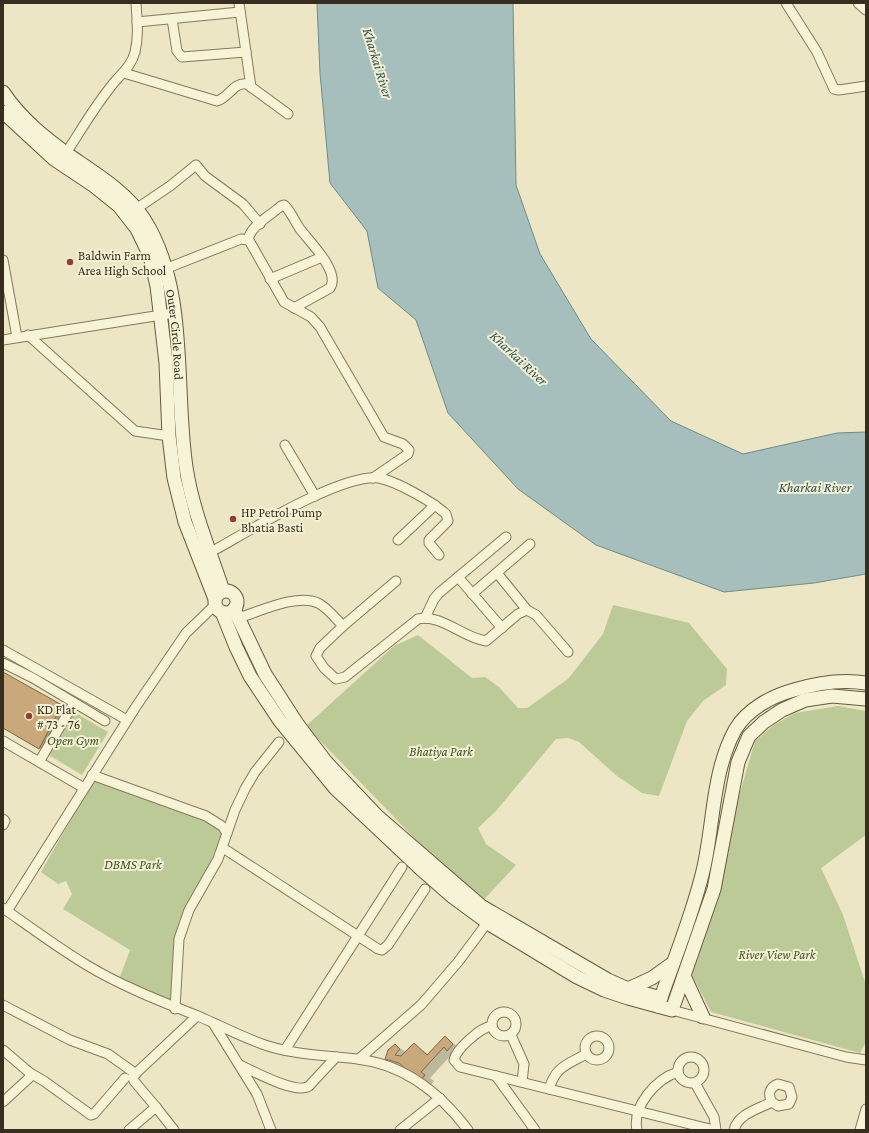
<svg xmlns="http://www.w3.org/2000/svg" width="869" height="1133" viewBox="0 0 869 1133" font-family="'Crimson Pro',serif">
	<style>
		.green { fill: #bcca98 }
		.water { fill: #a6bfbc; stroke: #6d8d8a }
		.shadow { fill: #0003 }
		.building { fill: #c9a87c; stroke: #846742 }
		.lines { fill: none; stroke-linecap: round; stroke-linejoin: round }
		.street-casing { stroke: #86795b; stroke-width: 11 }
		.secondary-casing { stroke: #685a3e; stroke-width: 15 }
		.street { stroke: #f7f3d7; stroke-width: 9 }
		.secondary { stroke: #f7f3d7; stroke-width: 13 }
		.poi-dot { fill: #923d2e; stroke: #f4f0d3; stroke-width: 1.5 }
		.labels { text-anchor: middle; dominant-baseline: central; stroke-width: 4; stroke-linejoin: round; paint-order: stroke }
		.poi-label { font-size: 13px; fill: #372e1f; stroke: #f4f0d3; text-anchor: start }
		.street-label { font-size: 13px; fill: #372e1f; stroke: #f4f0d3 }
		.park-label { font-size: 13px; font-style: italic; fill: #405226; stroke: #f4f0d3 }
		.water-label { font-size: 14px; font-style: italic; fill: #2f5256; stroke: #f4f0d3 }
	</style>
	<rect width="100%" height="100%" fill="#ece6c4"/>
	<g class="green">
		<polygon points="613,605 689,623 727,669 726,685 703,701 687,721 659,796 642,793 617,776 579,742 568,738 556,739 496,811 478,828 486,844 516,865 479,905 306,726 394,646 418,635 472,678 485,677 499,687 518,708 527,708 568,679 603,634"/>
		<polygon points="62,705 108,732 82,775 39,749"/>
		<polygon points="838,706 866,711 866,835 821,868 843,915 866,985 866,1042 860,1053 711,1012 692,975 715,905 739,796 755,741 774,725 795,713"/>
		<polygon points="94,779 219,823 222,835 217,853 179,922 172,1004 120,977 130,950 63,909 72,894 66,881 58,884 41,872"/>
	</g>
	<polygon class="water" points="317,3 513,3 516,185 540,254 591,339 671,421 743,454 837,433 866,432 866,574 814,583 724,592 596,545 518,489 448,413 416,320 378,288 367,231 330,183 320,73"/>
	<g class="shadow">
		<polygon points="3,674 71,711 49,753 3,727"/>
		<polygon points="445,1037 462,1050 453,1053 430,1078 434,1081 430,1086 405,1066 396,1064 386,1059 395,1045 406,1052 414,1044 429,1055"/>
	</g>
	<g class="building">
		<polygon points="3,672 62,705 39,749 3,728"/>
		<polygon points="445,1036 453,1044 447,1051 444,1047 421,1072 425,1075 420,1081 399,1063 385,1059 388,1050 395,1044 400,1049 395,1055 401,1056 414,1043 427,1055"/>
	</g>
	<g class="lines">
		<defs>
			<g id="street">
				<polyline points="239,3 251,87"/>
				<polyline points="786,3 817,52 834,89 839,90 866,86"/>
				<polyline points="858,3 866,10"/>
				<polyline points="172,19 177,51 182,57 246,52"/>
				<polyline points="137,22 240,12"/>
				<path d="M124 73 217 101C229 98 233 82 247 84L288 114"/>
				<path d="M66 153C80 132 93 109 109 89 118 76 131 68 135 52 139 35 137 20 136 3"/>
				<polyline points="136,209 170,186 196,165 205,176 243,204 260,224"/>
				<path d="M248 240C250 226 271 215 281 206L284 205C291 211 295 222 300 229 309 241 341 272 330 288L294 308"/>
				<polyline points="3,260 17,337"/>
				<polyline points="165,269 241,239 248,240 250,242 284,302 311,317 320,327 384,437 403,444 409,450 408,454 373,478"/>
				<polyline points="270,279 322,257"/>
				<polyline points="28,335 135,431 169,436"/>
				<polyline points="3,340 174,313"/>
				<polyline points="285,445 315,496"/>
				<polyline points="398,540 435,505"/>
				<path d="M211 552C246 533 341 473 379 478 396 481 433 502 446 514L448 521 429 540V543L439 555"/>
				<polyline points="497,573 527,610"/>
				<polyline points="458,577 502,628"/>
				<polyline points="472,594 530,544"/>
				<path d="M238 618C259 612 297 593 318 603 327 607 336 619 343 626L320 648 316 656 324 668 336 679 345 677 418 619C442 614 463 638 486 641L518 614 527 610 536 615 568 652"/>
				<polyline points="425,618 434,599 439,593 506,537"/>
				<polyline points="343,626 396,581"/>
				<polyline points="3,650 127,720"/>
				<polyline points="3,663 33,678 105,721"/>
				<polyline points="3,741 84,788"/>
				<polyline points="39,762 74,703"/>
				<polyline points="92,775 206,816 222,826 227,833"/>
				<polyline points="3,819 5,821 3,825"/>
				<polyline points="223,848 378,949 382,950 388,945 425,889"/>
				<path d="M3 908C30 927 57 947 85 964 119 985 162 1002 198 1016 219 1025 240 1036 262 1044 292 1055 325 1055 357 1059 404 1064 440 1093 468 1130"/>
				<polyline points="7,911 135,708 186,633 216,604"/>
				<polyline points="3,1005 70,1040 108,1054 136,1074"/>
				<polyline points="175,1009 179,939 189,910 218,859 235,810 245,789 255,772 279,742"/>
				<polyline points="672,1010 846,1057 866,1060"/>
				<circle cx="504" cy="1024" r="12"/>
				<polyline points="213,1023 257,1094 271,1130"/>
				<path d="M492 1026C481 1027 456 1049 454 1060L460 1067 714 1130"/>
				<polyline points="511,1035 524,1064 522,1082"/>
				<circle cx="597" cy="1048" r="12"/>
				<polyline points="3,1050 30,1073 29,1078 3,1102"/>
				<polyline points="285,1050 402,867"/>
				<circle cx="691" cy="1070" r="13"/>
				<polyline points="359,1059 421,1005 458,962 490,919"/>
				<path d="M240 1065C253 1071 296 1095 309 1086L336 1057"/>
				<polyline points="30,1073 44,1081 91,1115 94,1114 125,1078"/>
				<polyline points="496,1076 535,1130"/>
				<polyline points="695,1083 714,1117 716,1130"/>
				<path d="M549 1089C556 1066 567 1065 586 1054"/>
				<polyline points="156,1107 174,1130"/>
				<polyline points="129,1130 156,1107 134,1081 133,1076 197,1016"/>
				<polyline points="400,1130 440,1098"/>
				<path d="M637 1130C632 1106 656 1079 678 1072"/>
				<path d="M734 1130C738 1114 758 1109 772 1102L778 1106 789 1104 792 1097 789 1087 778 1084C770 1087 767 1094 772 1102"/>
				<polyline points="860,1130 866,1109"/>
			</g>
			<g id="secondary">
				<path id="s1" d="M3 92C21 119 46 139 73 158 98 175 127 193 144 219 189 290 174 387 186 467 192 509 210 551 223 591"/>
				<polyline points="3,112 54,159 93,185 119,206 137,229 150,256 157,286 166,363 169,436 174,478 185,522 215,599"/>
				<circle cx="226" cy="602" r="11"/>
				<polyline points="234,609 265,674 298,725 326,762 377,816 481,906 608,980 628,989 661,998"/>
				<polyline points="222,612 236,647 250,676 280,721 335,788 421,869 453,897 491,925 577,977 604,990 628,998 672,1010 714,889 738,762 749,736 764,722 782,710 805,700 832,696 866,699"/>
				<polyline points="684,976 703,1017"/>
				<polyline points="628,989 652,978 673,963"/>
				<path d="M658 1006C673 962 692 917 703 871 714 825 712 772 735 730 747 709 772 696 794 690 817 683 842 679 866 683"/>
			</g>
		</defs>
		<use href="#street" class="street-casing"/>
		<use href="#secondary" class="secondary-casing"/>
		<use href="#street" class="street"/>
		<use href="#secondary" class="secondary"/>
	</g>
	<g class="poi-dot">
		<circle cx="70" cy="262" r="4"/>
		<circle cx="233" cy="519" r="4"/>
		<circle cx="29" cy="716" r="4"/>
	</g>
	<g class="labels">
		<g class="poi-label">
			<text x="78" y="255">Baldwin Farm<tspan x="78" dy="15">Area High School</tspan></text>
			<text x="241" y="512">HP Petrol Pump<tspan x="241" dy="15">Bhatia Basti</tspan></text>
			<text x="37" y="709">KD Flat<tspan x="37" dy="15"># 73 - 76</tspan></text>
		</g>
		<g class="street-label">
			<text stroke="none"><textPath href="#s1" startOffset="312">Outer Circle Road</textPath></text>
		</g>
		<g class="park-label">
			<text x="73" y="740">Open Gym</text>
			<text x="441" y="751">Bhatiya Park</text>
			<text x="133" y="864">DBMS Park</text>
			<text x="777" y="954">River View Park</text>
		</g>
		<g class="water-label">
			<text transform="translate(378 63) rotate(73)">Kharkai River</text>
			<text transform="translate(519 358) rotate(43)">Kharkai River</text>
			<text x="815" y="487">Kharkai River</text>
		</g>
	</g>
	<rect width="869" height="1133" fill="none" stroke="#372e1f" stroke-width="8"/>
</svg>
